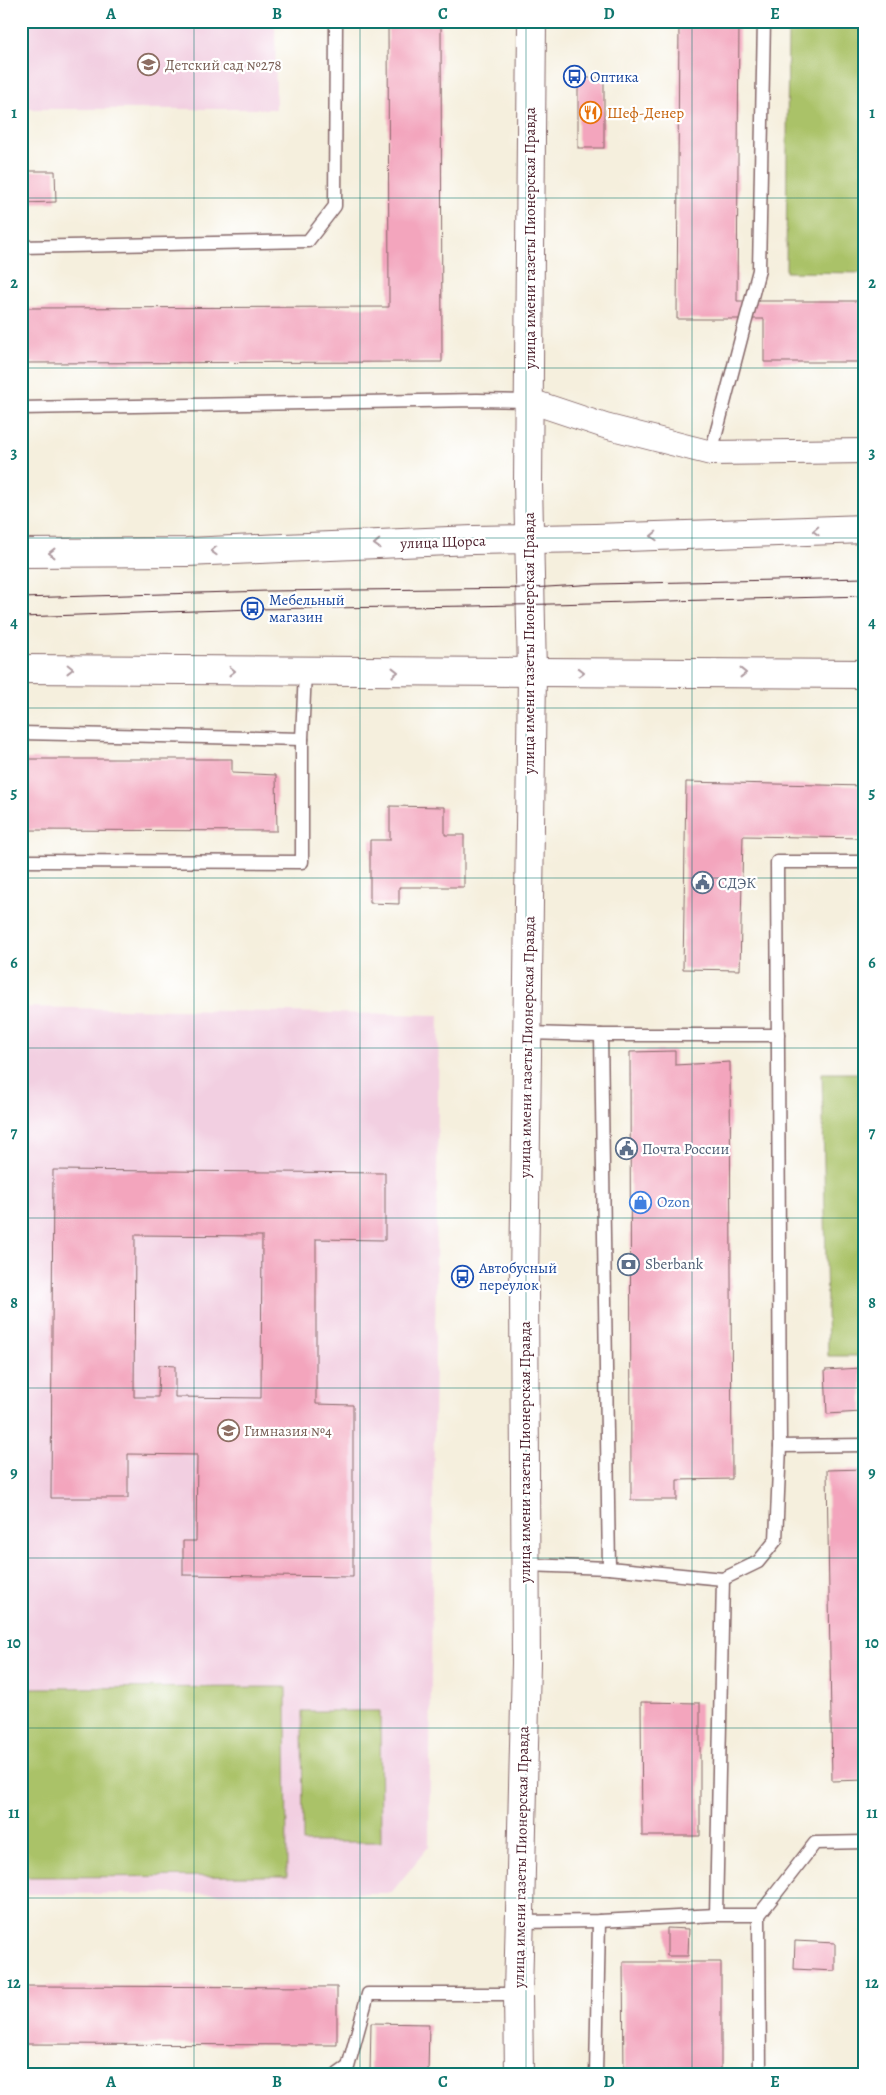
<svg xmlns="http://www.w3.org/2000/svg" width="886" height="2095" viewBox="0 0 886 2095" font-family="Alegreya,serif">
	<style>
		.built { fill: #f2cfe1 }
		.green { fill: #aac268; stroke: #7a704a }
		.building { fill: #f3a5bd; fill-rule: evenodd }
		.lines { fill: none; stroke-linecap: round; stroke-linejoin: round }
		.service-casing { stroke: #866869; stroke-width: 15 }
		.minor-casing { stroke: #866869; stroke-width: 26 }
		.tertiary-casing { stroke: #866869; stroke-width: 30 }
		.secondary-casing { stroke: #866869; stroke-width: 30 }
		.service { stroke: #fff; stroke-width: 12 }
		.minor { stroke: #fff; stroke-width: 24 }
		.tertiary { stroke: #fff; stroke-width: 28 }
		.secondary { stroke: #fff; stroke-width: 28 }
		.tram { stroke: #4a1f2b; stroke-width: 1 }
		.oneway { stroke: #ae9aa0 }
		.grid { fill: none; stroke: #0f766e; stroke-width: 1; stroke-opacity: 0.55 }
		.labels { text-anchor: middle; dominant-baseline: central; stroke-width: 4.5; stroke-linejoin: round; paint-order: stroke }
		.education-label { font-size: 15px; fill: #785e54; stroke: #fff; text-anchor: start }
		.transit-label { font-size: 15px; fill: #164399; stroke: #fff; text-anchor: start }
		.food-label { font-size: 15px; fill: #c56008; stroke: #fff; text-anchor: start }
		.street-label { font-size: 15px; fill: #4a1f2b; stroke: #fff }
		.service-label { font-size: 15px; fill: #4e5e75; stroke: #fff; text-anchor: start }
		.shop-label { font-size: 15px; fill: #366cbe; stroke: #fff; text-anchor: start }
		.neatline { fill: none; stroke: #0f766e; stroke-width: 2 }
		.grid-label { font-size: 16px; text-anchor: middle; font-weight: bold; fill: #0f766e }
	</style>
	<rect width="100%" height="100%" fill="#fff"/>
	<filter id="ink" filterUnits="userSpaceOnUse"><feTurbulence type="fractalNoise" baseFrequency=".02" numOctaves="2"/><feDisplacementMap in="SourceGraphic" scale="10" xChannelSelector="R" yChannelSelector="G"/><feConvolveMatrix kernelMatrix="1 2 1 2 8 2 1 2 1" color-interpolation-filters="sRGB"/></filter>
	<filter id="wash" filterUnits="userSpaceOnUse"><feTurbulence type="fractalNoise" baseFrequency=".0096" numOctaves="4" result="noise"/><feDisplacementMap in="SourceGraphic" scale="20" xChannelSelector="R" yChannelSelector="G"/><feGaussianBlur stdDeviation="1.12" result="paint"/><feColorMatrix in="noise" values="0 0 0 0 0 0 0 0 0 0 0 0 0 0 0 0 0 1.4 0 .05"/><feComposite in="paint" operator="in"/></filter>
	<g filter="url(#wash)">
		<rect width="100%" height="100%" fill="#f5efdd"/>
		<g class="built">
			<polygon points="21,21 275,21 276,109 21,109"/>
			<polygon points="21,1007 439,1015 429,1846 391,1893 21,1894"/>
		</g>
		<g class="green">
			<polygon points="788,21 865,21 865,273 786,272"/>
			<polygon points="865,1073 865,1356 828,1356 822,1073"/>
			<polygon points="286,1687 287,1876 21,1877 21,1688"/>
			<polygon points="302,1711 380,1711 381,1842 303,1842"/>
		</g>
		<g id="blocks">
			<g class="building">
				<polygon points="388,21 441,21 442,362 21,363 21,308 389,307"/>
				<polygon points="679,21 739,21 737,301 865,301 865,362 764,362 764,319 677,319"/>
				<rect x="578" y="78" width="26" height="70"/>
				<polygon points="21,171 55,171 56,202 21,203"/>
				<polygon points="21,759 232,759 232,773 276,775 277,831 21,830"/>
				<polygon points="686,782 865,786 865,838 743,836 740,970 683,969"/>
				<polygon points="390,806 445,807 445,835 464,835 464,887 399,887 399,904 370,903 370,840 390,840"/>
				<polygon points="675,1051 675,1065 730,1062 732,1479 677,1480 677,1500 631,1500 630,1052"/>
				<path d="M53 1170 385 1173V1240L316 1239V1404L353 1405V1577L183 1575V1541H196L197 1455 128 1454V1498H51ZM135 1235 262 1236 261 1398 175 1397V1366L159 1365 158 1397H134Z"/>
				<polygon points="861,1368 862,1412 827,1414 825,1370"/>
				<polygon points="865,1469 865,1780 832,1781 827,1470"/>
				<polygon points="641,1702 700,1703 700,1836 642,1836"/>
				<polygon points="667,1928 689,1929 688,1956 667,1956"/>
				<polygon points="795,1941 835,1943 835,1971 794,1969"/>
				<polygon points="623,1962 721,1962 721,2074 624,2074"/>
				<polygon points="21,1986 337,1987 337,2045 21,2044"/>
				<polygon points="371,2023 429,2024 428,2074 370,2074"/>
			</g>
		</g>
	</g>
	<g filter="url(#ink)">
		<use href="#blocks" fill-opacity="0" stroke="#866869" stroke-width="1"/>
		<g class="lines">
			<defs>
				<g id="service">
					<polyline points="21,247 308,241 335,206 336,21"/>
					<polyline points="21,408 477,400 530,401"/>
					<polyline points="711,453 759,270 764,21"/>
					<polyline points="21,733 302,739"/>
					<polyline points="21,861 302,862 302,739 305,671"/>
					<polyline points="527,1033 601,1035 778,1035"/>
					<polyline points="601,1035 609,1568"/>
					<polyline points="780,1446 865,1445"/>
					<polyline points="526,1565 609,1568 723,1579 758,1562 776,1540 780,1446 777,862 865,862"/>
					<polyline points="723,1579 716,1915 759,1915"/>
					<polyline points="520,1922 599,1921 716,1915"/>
					<polyline points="338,2074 348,2067 368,1994 518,1994"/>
					<polyline points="596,2074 599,1921"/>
					<polyline points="760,2074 759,1915 815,1843 865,1842"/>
				</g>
				<polyline id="minor" points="530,401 605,426 711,453 865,451"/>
				<polyline id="tertiary" points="519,2074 518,1994 526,1663 524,1284 532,673 528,481 532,21"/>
				<g id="secondary">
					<polyline points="21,553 187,552 473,540 595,538 865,529"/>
					<polyline points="21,669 865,674"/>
				</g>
			</defs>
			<use href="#service" class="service-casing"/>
			<use href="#minor" class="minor-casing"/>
			<use href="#tertiary" class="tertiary-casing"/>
			<use href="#secondary" class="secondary-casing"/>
			<use href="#service" class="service"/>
			<use href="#minor" class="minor"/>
			<use href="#tertiary" class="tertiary"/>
			<use href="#secondary" class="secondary"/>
			<g class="tram">
				<polyline points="21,598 268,591 531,588 597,584 865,578"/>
				<polyline points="21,617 253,609 473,606 865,596"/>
			</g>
		</g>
		<defs><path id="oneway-chevron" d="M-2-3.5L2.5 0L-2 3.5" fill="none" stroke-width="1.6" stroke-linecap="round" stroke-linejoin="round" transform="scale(1.25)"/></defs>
		<g class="oneway">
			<use href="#oneway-chevron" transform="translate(816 531) rotate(178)"/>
			<use href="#oneway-chevron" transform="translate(654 536) rotate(178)"/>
			<use href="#oneway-chevron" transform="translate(377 544) rotate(178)"/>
			<use href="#oneway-chevron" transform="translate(214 551) rotate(178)"/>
			<use href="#oneway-chevron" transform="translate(52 553) rotate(180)"/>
			<use href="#oneway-chevron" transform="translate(70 669) rotate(1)"/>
			<use href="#oneway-chevron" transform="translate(232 671) rotate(1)"/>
			<use href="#oneway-chevron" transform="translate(395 672)"/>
			<use href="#oneway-chevron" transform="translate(581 672) rotate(-1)"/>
			<use href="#oneway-chevron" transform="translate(743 673)"/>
		</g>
	</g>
	<path class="grid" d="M194 21V2074M360 21V2074M526 21V2074M692 21V2074M21 198H865M21 368H865M21 538H865M21 708H865M21 878H865M21 1048H865M21 1218H865M21 1388H865M21 1558H865M21 1728H865M21 1898H865"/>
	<defs>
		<symbol id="school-ring" viewBox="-11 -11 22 22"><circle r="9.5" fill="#fff" stroke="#8d6e63" stroke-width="1.5"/><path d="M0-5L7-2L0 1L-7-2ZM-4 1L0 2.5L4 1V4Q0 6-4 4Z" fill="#8d6e63"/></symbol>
		<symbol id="bus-ring" viewBox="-11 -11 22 22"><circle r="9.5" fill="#fff" stroke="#1a4fb4" stroke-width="1.5"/><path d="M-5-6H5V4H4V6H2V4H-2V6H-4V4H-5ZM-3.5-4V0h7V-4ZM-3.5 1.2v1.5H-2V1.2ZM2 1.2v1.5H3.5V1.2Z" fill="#1a4fb4"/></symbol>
		<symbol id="restaurant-ring" viewBox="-11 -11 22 22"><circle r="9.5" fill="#fff" stroke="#e8710a" stroke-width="1.5"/><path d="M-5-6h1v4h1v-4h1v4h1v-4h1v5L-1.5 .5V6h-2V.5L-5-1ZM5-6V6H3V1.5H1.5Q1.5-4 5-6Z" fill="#e8710a"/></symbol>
		<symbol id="civic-ring" viewBox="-11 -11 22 22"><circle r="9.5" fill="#fff" stroke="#5c6f8a" stroke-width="1.5"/><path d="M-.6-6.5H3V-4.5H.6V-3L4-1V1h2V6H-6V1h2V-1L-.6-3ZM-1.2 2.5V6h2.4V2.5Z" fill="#5c6f8a"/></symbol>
		<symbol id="shop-ring" viewBox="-11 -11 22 22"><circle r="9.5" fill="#fff" stroke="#3f7fe0" stroke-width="1.5"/><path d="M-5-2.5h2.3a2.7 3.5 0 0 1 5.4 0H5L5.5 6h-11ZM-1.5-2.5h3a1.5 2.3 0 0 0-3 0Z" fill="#3f7fe0"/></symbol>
		<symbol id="bank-ring" viewBox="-11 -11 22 22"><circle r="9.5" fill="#fff" stroke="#5c6f8a" stroke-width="1.5"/><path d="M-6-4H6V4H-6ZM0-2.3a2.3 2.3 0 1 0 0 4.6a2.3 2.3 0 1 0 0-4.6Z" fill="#5c6f8a"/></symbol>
	</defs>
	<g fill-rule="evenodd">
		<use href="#school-ring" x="136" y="52" width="25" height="25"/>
		<use href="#bus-ring" x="562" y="64" width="25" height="25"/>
		<use href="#restaurant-ring" x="578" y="100" width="25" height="25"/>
		<use href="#bus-ring" x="240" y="596" width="25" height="25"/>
		<use href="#civic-ring" x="690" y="870" width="25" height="25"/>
		<use href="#civic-ring" x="614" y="1136" width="25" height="25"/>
		<use href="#shop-ring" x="628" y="1190" width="25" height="25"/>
		<use href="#bank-ring" x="616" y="1252" width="25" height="25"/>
		<use href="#bus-ring" x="450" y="1264" width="25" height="25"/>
		<use href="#school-ring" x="216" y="1418" width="25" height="25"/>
	</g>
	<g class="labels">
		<g class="education-label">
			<text x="165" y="65">Детский сад №278</text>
			<text x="244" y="1431">Гимназия №4</text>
		</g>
		<g class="transit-label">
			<text x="590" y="77">Оптика</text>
			<text x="269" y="600">Мебельный<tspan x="269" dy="17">магазин</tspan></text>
			<text x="479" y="1268">Автобусный<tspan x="479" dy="17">переулок</tspan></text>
		</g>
		<g class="food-label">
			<text x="607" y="113">Шеф-Денер</text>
		</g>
		<g class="street-label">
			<text transform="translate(530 238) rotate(-90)">улица имени газеты Пионерская Правда</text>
			<text transform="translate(443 542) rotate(-2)">улица Щорса</text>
			<text transform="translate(529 643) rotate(-90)">улица имени газеты Пионерская Правда</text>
			<text transform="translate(527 1047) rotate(-89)">улица имени газеты Пионерская Правда</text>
			<text transform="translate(525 1452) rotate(-90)">улица имени газеты Пионерская Правда</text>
			<text transform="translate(521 1857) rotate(-89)">улица имени газеты Пионерская Правда</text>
		</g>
		<g class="service-label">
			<text x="718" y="883">СДЭК</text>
			<text x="642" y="1149">Почта России</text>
			<text x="645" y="1264">Sberbank</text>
		</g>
		<g class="shop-label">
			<text x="657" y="1202">Ozon</text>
		</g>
	</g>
	<rect width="886" height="2095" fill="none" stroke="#fff" stroke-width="55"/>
	<rect x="28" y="28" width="830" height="2040" class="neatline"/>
	<g class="grid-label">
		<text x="111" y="19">A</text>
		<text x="277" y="19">B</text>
		<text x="443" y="19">C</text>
		<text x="609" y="19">D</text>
		<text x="775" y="19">E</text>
		<text x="14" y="118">1</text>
		<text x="872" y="118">1</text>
		<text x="14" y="288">2</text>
		<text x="872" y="288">2</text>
		<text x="14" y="458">3</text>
		<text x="872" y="458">3</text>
		<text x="14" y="628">4</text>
		<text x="872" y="628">4</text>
		<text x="14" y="798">5</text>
		<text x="872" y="798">5</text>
		<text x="14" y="968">6</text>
		<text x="872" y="968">6</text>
		<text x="14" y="1138">7</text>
		<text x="872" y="1138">7</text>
		<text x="14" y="1308">8</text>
		<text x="872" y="1308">8</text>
		<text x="14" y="1478">9</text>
		<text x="872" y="1478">9</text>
		<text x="14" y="1648">10</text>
		<text x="872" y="1648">10</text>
		<text x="14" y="1818">11</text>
		<text x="872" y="1818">11</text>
		<text x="14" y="1988">12</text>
		<text x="872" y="1988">12</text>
		<text x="111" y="2087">A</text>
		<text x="277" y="2087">B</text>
		<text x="443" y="2087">C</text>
		<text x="609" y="2087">D</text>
		<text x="775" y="2087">E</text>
	</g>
</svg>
